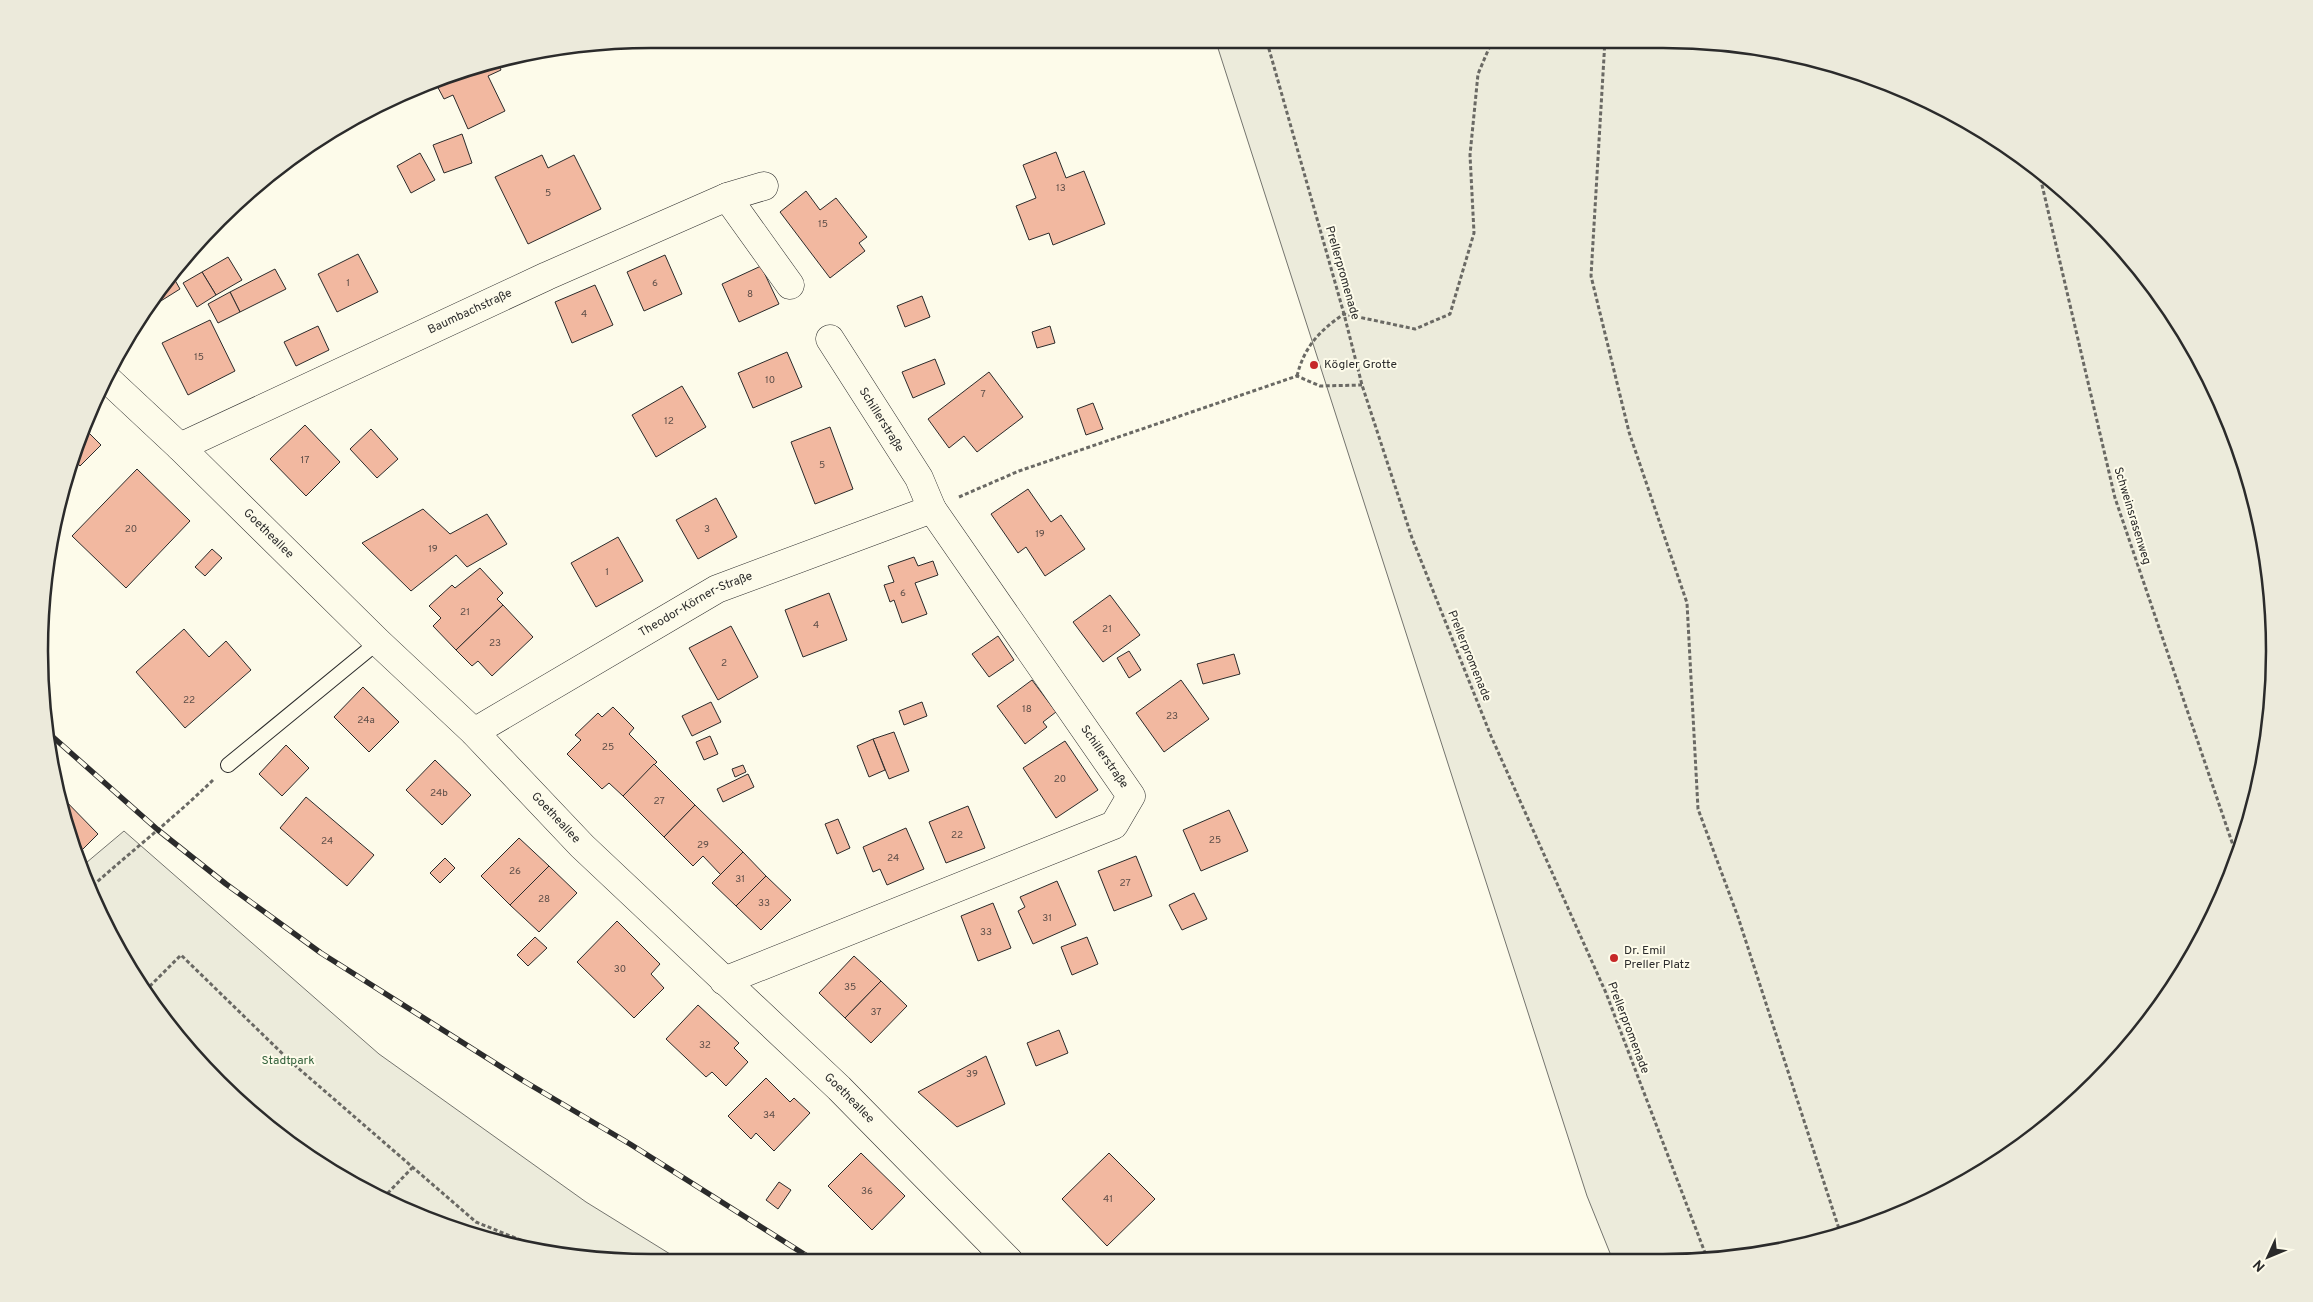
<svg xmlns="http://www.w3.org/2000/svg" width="2313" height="1302" viewBox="0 0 2313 1302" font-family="Overpass,sans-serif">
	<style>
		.green { fill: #ecebdb; stroke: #74746e }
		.building { fill: #f2b8a0; stroke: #2b2b2b }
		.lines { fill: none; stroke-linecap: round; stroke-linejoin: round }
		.service-casing { stroke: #2b2b2b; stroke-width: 16 }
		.minor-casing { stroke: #2b2b2b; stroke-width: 29 }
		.path { stroke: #6a6964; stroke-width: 3; stroke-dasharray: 4 2.5; stroke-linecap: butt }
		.service { stroke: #fdfbea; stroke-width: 14 }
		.minor { stroke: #fdfbea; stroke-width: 28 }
		.rail-casing { stroke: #2b2b2b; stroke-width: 5.5 }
		.rail { stroke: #fdfbea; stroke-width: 4; stroke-dasharray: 11; stroke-linecap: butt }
		.poi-dot { fill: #c62828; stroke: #fdfbea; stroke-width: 2 }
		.labels { text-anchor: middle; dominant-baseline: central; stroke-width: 4; stroke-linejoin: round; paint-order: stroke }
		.number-label { font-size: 10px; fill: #5d4e48 }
		.street-label { font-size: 12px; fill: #2b2b2b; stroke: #fdfbea }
		.poi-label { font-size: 12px; fill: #2b2b2b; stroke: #fdfbea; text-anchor: start }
		.park-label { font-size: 12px; fill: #34623c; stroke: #fdfbea }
		.rim { fill: none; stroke: #2b2b2b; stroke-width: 2.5 }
	</style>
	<rect width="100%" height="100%" fill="#fdfbea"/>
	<g class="green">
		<polygon points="1702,40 1859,71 1968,121 2066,191 2148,279 2211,380 2253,493 2273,611 2269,731 2242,848 2192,957 2095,1084 2002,1160 1859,1231 1742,1258 1612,1258 1587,1196 1216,42"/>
		<polygon points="124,831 379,1054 586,1202 683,1262 611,1262 454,1231 345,1181 248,1111 191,1054 121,957 85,885 80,868"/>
	</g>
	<g class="building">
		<polygon points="497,61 501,70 488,76 505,111 468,129 453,95 444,99 435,82 454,71"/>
		<polygon points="462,134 472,163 444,173 433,145"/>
		<polygon points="1056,152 1066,178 1084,171 1105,224 1053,245 1049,233 1029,240 1016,206 1036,198 1023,165"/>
		<polygon points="420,153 435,180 411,193 397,166"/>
		<polygon points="542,155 548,168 574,155 601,209 528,244 495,177"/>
		<polygon points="806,191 820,210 836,198 867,237 859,243 865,251 830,278 780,212"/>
		<polygon points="358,254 378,292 337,312 318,274"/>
		<polygon points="665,255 682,294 644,311 627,272"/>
		<polygon points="228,257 242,280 216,295 202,272"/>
		<polygon points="761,266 779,304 739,322 722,284"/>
		<polygon points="275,269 286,289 240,312 230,292"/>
		<polygon points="202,272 216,295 197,307 183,283"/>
		<polygon points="172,275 180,289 140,314 142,311"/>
		<polygon points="595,285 613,325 572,343 555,302"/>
		<polygon points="230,292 240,312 218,323 208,304"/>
		<polygon points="922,296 930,317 905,327 897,306"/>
		<polygon points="210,320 235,371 188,395 162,343"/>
		<polygon points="318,326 329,350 296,366 284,342"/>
		<polygon points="1050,326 1055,343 1037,348 1032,332"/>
		<polygon points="787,352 802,387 753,408 738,373"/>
		<polygon points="935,359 945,384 913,398 902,372"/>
		<polygon points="989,372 1023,417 977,452 964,436 949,448 928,419"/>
		<polygon points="682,386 706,427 656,457 632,415"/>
		<polygon points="1093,403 1103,429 1086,435 1077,409"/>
		<polygon points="305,425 340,462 306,496 270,459"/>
		<polygon points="830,427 853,489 815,504 791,442"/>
		<polygon points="371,429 398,459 377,478 350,449"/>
		<polygon points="89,433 101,445 80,466 73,458 78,445"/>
		<polygon points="137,469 190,521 126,588 72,536"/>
		<polygon points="1028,489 1051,522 1061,515 1085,549 1045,576 1026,547 1018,553 991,514"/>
		<polygon points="716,498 737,537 698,559 676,520"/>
		<polygon points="423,509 450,534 487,514 507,544 467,567 456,555 411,591 362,543"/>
		<polygon points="618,537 643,581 596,607 571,563"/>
		<polygon points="212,549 222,558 205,576 195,567"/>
		<polygon points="914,557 918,566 933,561 938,575 915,583 927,614 902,623 894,600 890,602 884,585 894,582 888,566"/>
		<polygon points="480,568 503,593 497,599 503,605 456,650 433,626 441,618 429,606 452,585 455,588"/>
		<polygon points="829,593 847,640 803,657 785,610"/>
		<polygon points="1110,595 1140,635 1103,662 1073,622"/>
		<polygon points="503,605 533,637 492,676 478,661 472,666 456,650"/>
		<polygon points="731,626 758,677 718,700 689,648"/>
		<polygon points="184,629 209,657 226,641 251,670 185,728 136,672"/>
		<polygon points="998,636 1014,660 989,677 972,654"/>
		<polygon points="1129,651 1141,670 1129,678 1117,658"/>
		<polygon points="1234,654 1240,674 1203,684 1197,664"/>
		<polygon points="1032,680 1056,712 1043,722 1047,727 1025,744 997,706"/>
		<polygon points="1181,680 1209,719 1164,752 1136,713"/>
		<polygon points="363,687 399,722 369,752 334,717"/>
		<polygon points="711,702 721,722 692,736 682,716"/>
		<polygon points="922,702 927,716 904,725 899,711"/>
		<polygon points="613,707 634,728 629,734 657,762 623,796 609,783 602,789 567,754 581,740 575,735 598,713 602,717"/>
		<polygon points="894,732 909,771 889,779 873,739"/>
		<polygon points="710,736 718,754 704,760 696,742"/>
		<polygon points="873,739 885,770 869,777 857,746"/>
		<polygon points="1065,741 1098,790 1056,818 1023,768"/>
		<polygon points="286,745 309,768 282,796 259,774"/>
		<polygon points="435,760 471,795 442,825 406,790"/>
		<polygon points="654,764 695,805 664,837 623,796"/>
		<polygon points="743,765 746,772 735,777 732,769"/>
		<polygon points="748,774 754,787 723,802 717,789"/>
		<polygon points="57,792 98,834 76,856"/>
		<polygon points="306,797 374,855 347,886 280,828"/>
		<polygon points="695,805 743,852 721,875 703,856 693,866 664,837"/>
		<polygon points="968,806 985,848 946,863 929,822"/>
		<polygon points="1229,810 1248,851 1201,871 1183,830"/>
		<polygon points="838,819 850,848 837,854 825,824"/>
		<polygon points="906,828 924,869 887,885 880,869 873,872 863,847"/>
		<polygon points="519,838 549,866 510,905 481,876"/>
		<polygon points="743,852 766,876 736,906 712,883"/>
		<polygon points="1136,856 1152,896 1114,911 1098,871"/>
		<polygon points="445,858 455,868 440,883 430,873"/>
		<polygon points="549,866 577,893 539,932 510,905"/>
		<polygon points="766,876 791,900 761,930 736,906"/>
		<polygon points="1057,881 1076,925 1033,944 1018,911 1025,907 1020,897"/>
		<polygon points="1194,893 1207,919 1182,930 1169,905"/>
		<polygon points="993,903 1011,948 978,961 961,916"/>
		<polygon points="617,921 660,964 651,974 664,988 634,1018 577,962"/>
		<polygon points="535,937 547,948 528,966 517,955"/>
		<polygon points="1087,937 1098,964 1072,975 1061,947"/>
		<polygon points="854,956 881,981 845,1018 819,993"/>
		<polygon points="881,981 907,1006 871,1043 845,1018"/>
		<polygon points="698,1005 739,1043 734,1048 748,1062 726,1086 712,1072 706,1077 666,1039"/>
		<polygon points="1059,1030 1068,1053 1036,1066 1027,1043"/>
		<polygon points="986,1056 1005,1104 957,1127 918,1092"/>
		<polygon points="766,1078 790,1102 794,1098 810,1113 774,1151 756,1133 751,1139 728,1116"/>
		<polygon points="861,1153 905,1196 872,1230 828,1186"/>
		<polygon points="1109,1153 1155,1199 1107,1246 1062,1199"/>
		<polygon points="779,1182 791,1190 778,1209 766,1200"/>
	</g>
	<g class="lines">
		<defs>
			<polyline id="service" points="228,765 378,642"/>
			<g id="minor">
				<polyline points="727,197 790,285"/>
				<path id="s1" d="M104 376 180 447 378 642 474 732 582 846 839 1088 1009 1261"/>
				<path id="s2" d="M180 447 547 276 727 197 764 186"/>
				<path id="s3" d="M474 732 717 589 932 509"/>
				<polyline points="724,981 1114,825 1131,796 932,509 919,478 830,339"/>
			</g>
		</defs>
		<use href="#service" class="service-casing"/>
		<use href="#minor" class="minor-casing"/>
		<g class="path">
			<polyline points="1605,40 1591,276 1629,432 1687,603 1698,809 1738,917 1841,1235"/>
			<polyline points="1267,42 1344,314 1362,385 1412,538 1491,736 1606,993 1707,1258"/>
			<polyline points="2039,172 2115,498 2237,857"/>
			<path d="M1297 376C1304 347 1320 330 1344 314L1415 329 1450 314 1474 233 1470 155 1478 74 1492 41"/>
			<polyline points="959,497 1019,471 1297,376 1320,386 1362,385"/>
			<path d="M88 890C129 853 173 819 213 780"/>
			<polyline points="145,991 181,955 290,1061 476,1222 540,1248"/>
			<polyline points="383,1198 412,1168"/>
		</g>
		<use href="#service" class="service"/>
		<use href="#minor" class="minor"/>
		<defs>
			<polyline id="rail" points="45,730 158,830 226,884 321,953 522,1080 630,1144 815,1261"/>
		</defs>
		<use href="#rail" class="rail-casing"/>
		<use href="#rail" class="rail"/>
	</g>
	<g class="poi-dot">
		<circle cx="1314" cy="365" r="5"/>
		<circle cx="1614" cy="958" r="5"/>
	</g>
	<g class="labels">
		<g class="number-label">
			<text x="1061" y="188">13</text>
			<text x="548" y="193">5</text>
			<text x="823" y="224">15</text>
			<text x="348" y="283">1</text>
			<text x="655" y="283">6</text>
			<text x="750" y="294">8</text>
			<text x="584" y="314">4</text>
			<text x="199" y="357">15</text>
			<text x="770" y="380">10</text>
			<text x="983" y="394">7</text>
			<text x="669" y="421">12</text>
			<text x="305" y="460">17</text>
			<text x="822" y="465">5</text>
			<text x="131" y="529">20</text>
			<text x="707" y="529">3</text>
			<text x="1040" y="534">19</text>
			<text x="433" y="549">19</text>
			<text x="607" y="572">1</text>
			<text x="903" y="593">6</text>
			<text x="465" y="612">21</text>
			<text x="816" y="625">4</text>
			<text x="1107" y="629">21</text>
			<text x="495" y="643">23</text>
			<text x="724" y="663">2</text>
			<text x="189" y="700">22</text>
			<text x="1027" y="709">18</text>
			<text x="1172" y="716">23</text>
			<text x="366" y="720">24a</text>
			<text x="608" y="747">25</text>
			<text x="1060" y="779">20</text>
			<text x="439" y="793">24b</text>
			<text x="659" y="801">27</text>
			<text x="957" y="835">22</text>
			<text x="1215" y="840">25</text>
			<text x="327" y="841">24</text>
			<text x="703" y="845">29</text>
			<text x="893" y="858">24</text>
			<text x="515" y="871">26</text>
			<text x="740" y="879">31</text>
			<text x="1125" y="883">27</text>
			<text x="544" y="899">28</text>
			<text x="764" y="903">33</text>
			<text x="1047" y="918">31</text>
			<text x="986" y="932">33</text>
			<text x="620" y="969">30</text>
			<text x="850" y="987">35</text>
			<text x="876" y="1012">37</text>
			<text x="705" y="1045">32</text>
			<text x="972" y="1074">39</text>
			<text x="769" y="1115">34</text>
			<text x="867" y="1191">36</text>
			<text x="1108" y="1199">41</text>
		</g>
		<g class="street-label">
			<text transform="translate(1342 273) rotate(74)">Prellerpromenade</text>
			<text stroke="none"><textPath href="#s2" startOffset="320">Baumbachstraße</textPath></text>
			<text transform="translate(881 420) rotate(58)">Schillerstraße</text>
			<text transform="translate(2132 516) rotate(73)">Schweinsrasenweg</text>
			<text stroke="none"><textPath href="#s1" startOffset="228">Goetheallee</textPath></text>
			<text stroke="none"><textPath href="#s3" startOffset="256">Theodor-Körner-Straße</textPath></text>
			<text transform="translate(1469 656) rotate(68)">Prellerpromenade</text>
			<text transform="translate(1104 757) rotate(55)">Schillerstraße</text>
			<text stroke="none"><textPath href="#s1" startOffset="632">Goetheallee</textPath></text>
			<text transform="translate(1628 1028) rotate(69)">Prellerpromenade</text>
			<text stroke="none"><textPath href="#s1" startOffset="1038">Goetheallee</textPath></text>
		</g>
		<g class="poi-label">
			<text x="1324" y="365">Kögler Grotte</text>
			<text x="1624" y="951">Dr. Emil<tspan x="1624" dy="14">Preller Platz</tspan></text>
		</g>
		<g class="park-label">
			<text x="288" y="1061">Stadtpark</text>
		</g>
	</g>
	<path d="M0 0H2313V1302H0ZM651 48H1663A603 603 0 0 1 2266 651V651A603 603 0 0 1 1663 1254H651A603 603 0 0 1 48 651V651A603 603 0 0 1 651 48Z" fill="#eceadb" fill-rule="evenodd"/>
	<path class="rim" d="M651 48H1663A603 603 0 0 1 2266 651V651A603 603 0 0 1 1663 1254H651A603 603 0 0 1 48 651V651A603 603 0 0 1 651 48Z"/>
	<g transform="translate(2268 1257) rotate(226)" stroke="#fdfbea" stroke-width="4" paint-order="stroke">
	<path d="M0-4L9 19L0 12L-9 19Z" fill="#2b2b2b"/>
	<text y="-8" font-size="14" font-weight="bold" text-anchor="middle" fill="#2b2b2b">N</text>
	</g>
</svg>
